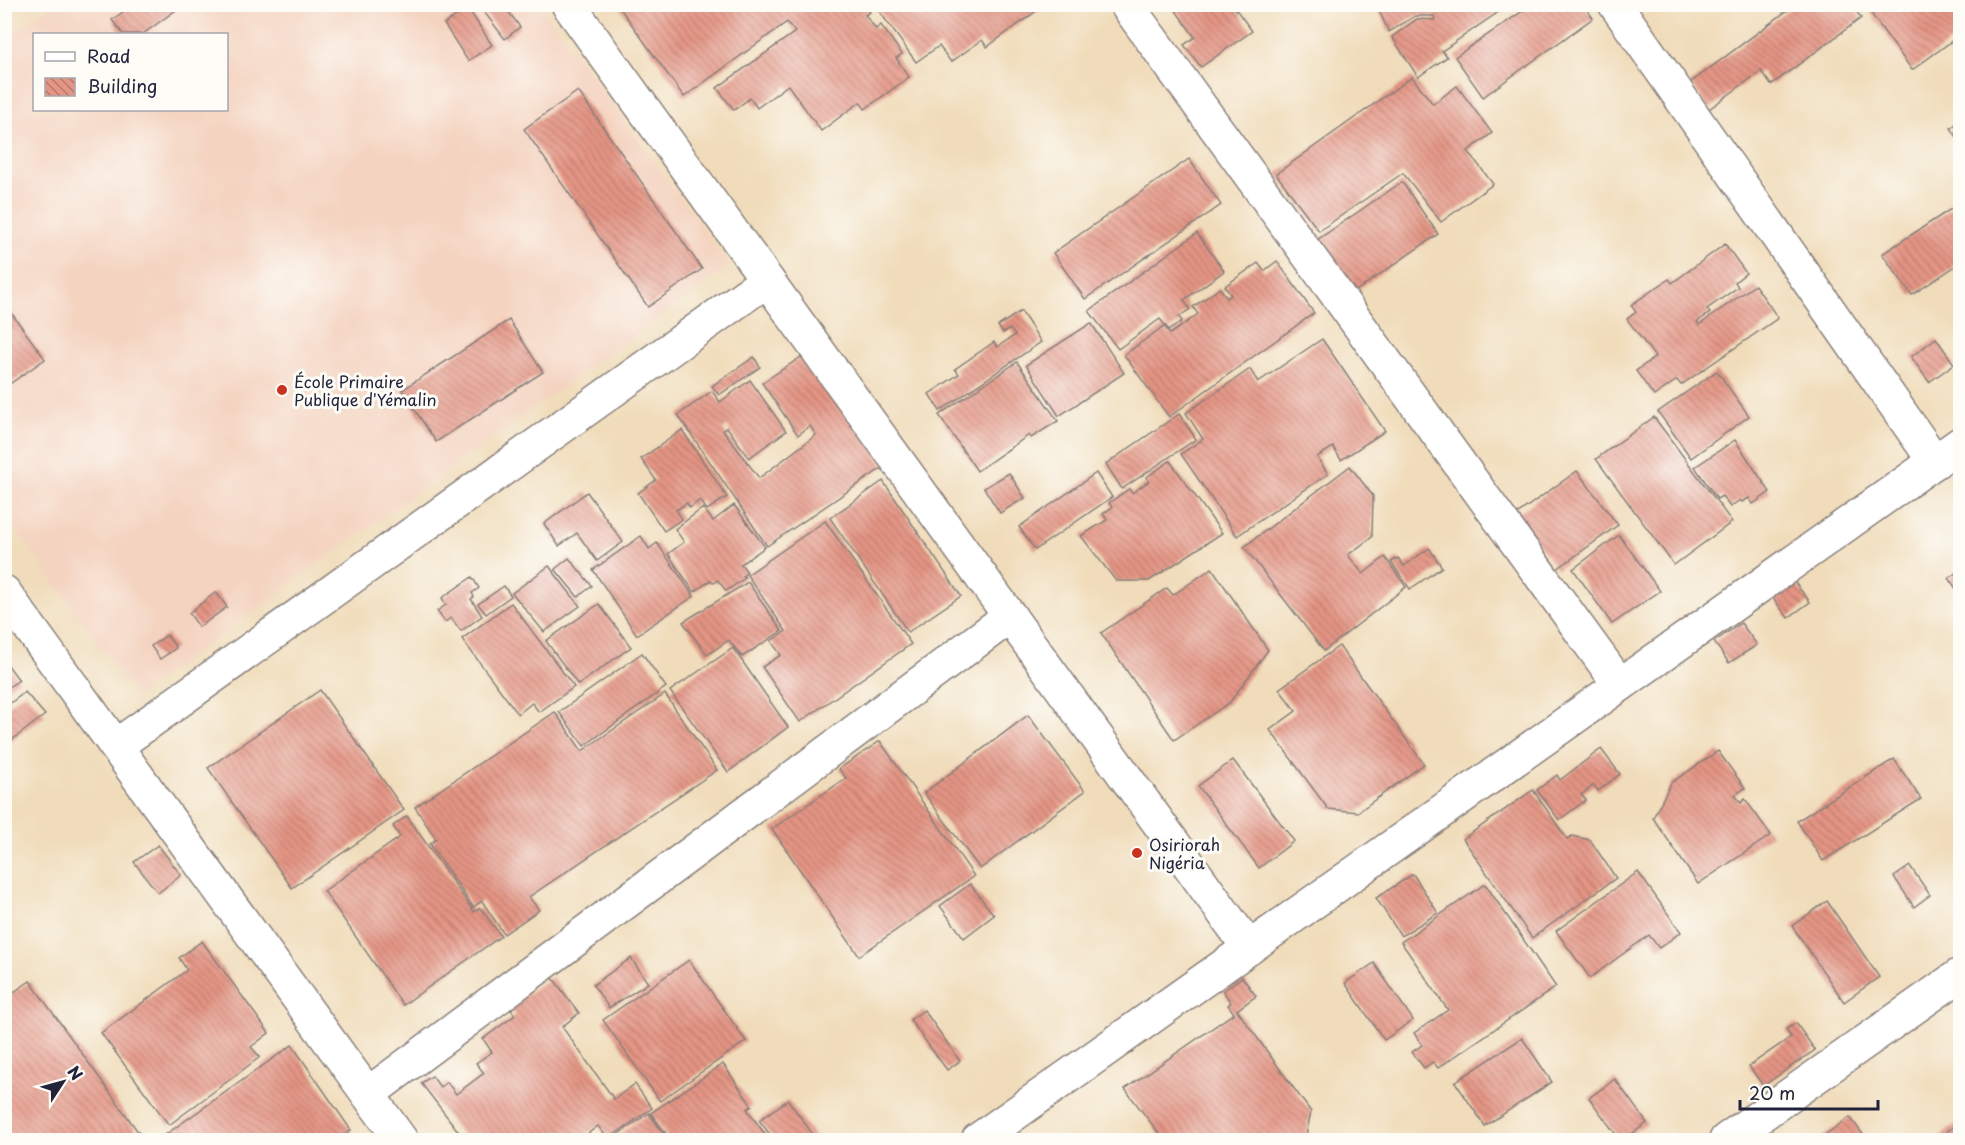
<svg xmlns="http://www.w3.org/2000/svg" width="1965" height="1145" viewBox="0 0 1965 1145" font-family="'Playpen Sans',sans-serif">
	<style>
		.built { fill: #f4d3c0; fill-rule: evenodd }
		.building { fill: url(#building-back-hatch) }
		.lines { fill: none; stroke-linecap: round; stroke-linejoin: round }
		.minor-casing { stroke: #897f7a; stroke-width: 36 }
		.minor { stroke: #fff; stroke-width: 33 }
		.poi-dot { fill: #c8321e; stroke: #fdfcf7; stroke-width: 2 }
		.labels { text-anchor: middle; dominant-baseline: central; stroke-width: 6; stroke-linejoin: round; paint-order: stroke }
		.poi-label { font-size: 16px; fill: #22223b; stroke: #fdfcf7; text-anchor: start }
	</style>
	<defs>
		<pattern id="building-back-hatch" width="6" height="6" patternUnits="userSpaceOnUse" patternTransform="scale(1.5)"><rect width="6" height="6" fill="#e59584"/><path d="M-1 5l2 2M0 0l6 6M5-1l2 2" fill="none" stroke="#b9796d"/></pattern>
	</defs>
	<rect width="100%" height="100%" fill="#fdfcf7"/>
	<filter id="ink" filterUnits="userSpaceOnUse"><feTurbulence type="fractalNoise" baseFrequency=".0167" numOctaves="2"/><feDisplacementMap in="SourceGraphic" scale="12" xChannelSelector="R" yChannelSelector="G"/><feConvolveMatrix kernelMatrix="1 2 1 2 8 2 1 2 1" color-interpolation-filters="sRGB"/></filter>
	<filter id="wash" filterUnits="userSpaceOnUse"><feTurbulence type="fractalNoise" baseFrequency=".008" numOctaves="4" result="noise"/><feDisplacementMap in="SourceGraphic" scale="24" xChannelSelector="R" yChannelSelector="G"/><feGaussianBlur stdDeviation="1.35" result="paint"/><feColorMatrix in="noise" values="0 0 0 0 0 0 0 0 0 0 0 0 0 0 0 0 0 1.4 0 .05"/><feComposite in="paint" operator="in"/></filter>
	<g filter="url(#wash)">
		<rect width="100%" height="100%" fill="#f0dcba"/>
		<path class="built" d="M51 5H541L730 266 136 696 5 514 4 38ZM34 34H226V110H34Z"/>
		<g id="blocks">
			<g class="building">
				<polygon points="134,4 184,4 143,34 123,34 112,20"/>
				<polygon points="478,4 503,4 520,27 505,39"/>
				<polygon points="617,4 865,4 870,12 865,15 876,29 881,25 902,54 896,58 909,77 865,109 860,102 821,131 788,85 757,108 750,98 734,110 717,88 795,32 787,22 684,97"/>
				<polygon points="874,4 1046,4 987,47 982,40 951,62 939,46 916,62"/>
				<polygon points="1171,4 1232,4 1252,31 1201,67 1184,45 1195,37"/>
				<polygon points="1385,4 1510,4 1442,51 1447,57 1418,77 1392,37 1417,19 1435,20 1434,16 1415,16 1389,32 1378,9"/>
				<polygon points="1533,4 1583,4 1593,18 1483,97 1455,57"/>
				<polygon points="1796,4 1851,4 1861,18 1771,85 1761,71 1709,109 1690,83"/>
				<polygon points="1864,4 1960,4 1960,35 1912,70"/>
				<polygon points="468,8 492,45 468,61 444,24"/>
				<polygon points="1412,77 1433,104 1457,86 1492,133 1468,151 1493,184 1441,222 1403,173 1319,231 1276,174"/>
				<polygon points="578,91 702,269 648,307 524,129"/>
				<polygon points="1960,121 1960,142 1951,128"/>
				<polygon points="1189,159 1221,205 1085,299 1053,253"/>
				<polygon points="1402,182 1438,234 1353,293 1317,240"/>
				<polygon points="1960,203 1960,263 1912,295 1882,254"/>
				<polygon points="1197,233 1224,271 1184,300 1190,309 1179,317 1182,321 1169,330 1160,319 1118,349 1089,311"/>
				<polygon points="1725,244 1746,273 1735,282 1738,287 1707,309 1710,313 1697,322 1699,325 1755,285 1778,318 1681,385 1677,380 1654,396 1636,371 1655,357 1627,319 1636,312 1631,305 1669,279 1672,283"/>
				<polygon points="1277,261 1314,313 1169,417 1124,355 1164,326 1170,334 1198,314 1193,307 1220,288 1227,298 1231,295 1225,286 1258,263 1264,271"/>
				<polygon points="4,303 45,359 4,388"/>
				<polygon points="1021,311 1041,342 940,411 929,394 959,374 955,369 994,342 997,347 1015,335 1010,329 1003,333 998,326"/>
				<polygon points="509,320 543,372 436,442 402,390"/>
				<polygon points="1091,323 1124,373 1059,416 1026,365"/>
				<polygon points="1936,338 1954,364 1929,382 1911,357"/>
				<polygon points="1322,339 1385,431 1341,460 1333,447 1317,457 1328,474 1237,536 1181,454 1203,439 1186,413 1250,369 1258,382"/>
				<polygon points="807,353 885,466 767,546 678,415 712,391 720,402 750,380 786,431 749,458 727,427 723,430 759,478 816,435 810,426 798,435 762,383"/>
				<polygon points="754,357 760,367 719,395 712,386"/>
				<polygon points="1017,362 1058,421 1031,438 1029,435 977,471 939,415"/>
				<polygon points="1717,371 1749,416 1691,458 1658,412"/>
				<polygon points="1179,414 1196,439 1122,489 1106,464"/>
				<polygon points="1654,417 1732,522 1674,565 1596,459"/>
				<polygon points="682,430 727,497 707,510 700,500 690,508 687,503 676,510 682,519 664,531 638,493 656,480 641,459"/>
				<polygon points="1735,440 1770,492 1753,504 1749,498 1742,502 1740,500 1730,507 1722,496 1717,499 1695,467"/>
				<polygon points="1170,461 1222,533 1149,581 1116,581 1081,536 1107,520 1103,514 1112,507 1109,503 1129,489 1132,493 1149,481 1147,477"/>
				<polygon points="1350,466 1373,496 1372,537 1348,555 1363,574 1385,557 1406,587 1324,651 1244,547"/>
				<polygon points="1577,471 1618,525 1557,569 1517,514"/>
				<polygon points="1009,473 1025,498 1000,513 984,488"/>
				<polygon points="1096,473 1112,497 1035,550 1019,527"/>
				<polygon points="883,481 961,596 908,632 830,518"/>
				<polygon points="587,492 623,542 597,561 577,533 559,546 544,524"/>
				<polygon points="734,505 765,547 741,564 747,572 743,576 745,578 726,591 718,580 714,583 711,580 694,592 668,554 684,542 675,529 703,508 713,521"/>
				<polygon points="825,521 911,644 800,722 762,667 781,655 771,641 786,631 747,575"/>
				<polygon points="1619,535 1660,591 1612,624 1573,569"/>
				<polygon points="641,536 649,549 657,543 694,596 637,635 593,570"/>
				<polygon points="1429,548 1442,567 1410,589 1391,562 1398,558 1404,566"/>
				<polygon points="569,558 592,586 578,597 555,569"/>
				<polygon points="549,566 580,606 544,632 512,593"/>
				<polygon points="1212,568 1268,650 1230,702 1174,740 1101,633 1167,588 1173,595"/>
				<polygon points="1960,570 1960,595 1949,578"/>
				<polygon points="472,577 479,588 472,593 474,597 471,599 482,616 461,631 451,618 445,622 437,611 446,605 442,598"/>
				<polygon points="1792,579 1810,602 1788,618 1771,595"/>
				<polygon points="748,582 782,631 742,657 729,640 707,655 683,622"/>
				<polygon points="504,586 511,596 486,614 478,604"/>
				<polygon points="216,592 227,607 199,627 189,613"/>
				<polygon points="511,603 574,687 539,712 532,703 518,714 462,639"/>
				<polygon points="599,604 631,647 578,685 546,641"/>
				<polygon points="1741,623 1757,645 1729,663 1714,642"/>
				<polygon points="167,635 176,648 160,659 151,646"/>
				<polygon points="1339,646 1424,764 1358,812 1328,809 1270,730 1296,711 1279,689"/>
				<polygon points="733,648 788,727 728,772 670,691"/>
				<polygon points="642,653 666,687 584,746 559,712"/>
				<polygon points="4,660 19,680 4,690"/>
				<polygon points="320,690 404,810 292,888 208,768"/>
				<polygon points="25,692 45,715 4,746 4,708"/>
				<polygon points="665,694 717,770 529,897 539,910 504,934 482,901 473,907 430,844 436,839 415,807 555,712 582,751"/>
				<polygon points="1028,715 1085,791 980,869 924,793"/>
				<polygon points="880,741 974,876 859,956 772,829 846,778 839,769"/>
				<polygon points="1601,749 1620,774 1598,791 1594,785 1581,795 1586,800 1559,820 1537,790 1557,775 1560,780"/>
				<polygon points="1718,751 1745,788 1735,795 1741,803 1745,799 1771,835 1698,884 1653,818 1671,783"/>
				<polygon points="1894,759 1921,799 1823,861 1797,821"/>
				<polygon points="1233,760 1294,841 1259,868 1198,786"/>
				<polygon points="1533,790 1567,839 1572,836 1590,840 1616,878 1532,938 1463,839"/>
				<polygon points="407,816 474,912 480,908 501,936 403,1005 324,891 400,837 393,826"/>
				<polygon points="158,845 181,875 158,893 134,862"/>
				<polygon points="1910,866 1930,895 1914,907 1894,877"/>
				<polygon points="1638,872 1681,932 1659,948 1649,935 1590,978 1556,931"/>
				<polygon points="1413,874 1438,913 1401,936 1376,898"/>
				<polygon points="970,884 994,915 964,938 940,906"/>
				<polygon points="1485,884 1556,987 1438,1068 1433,1062 1424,1068 1412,1052 1422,1045 1414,1033 1448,1010 1401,942"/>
				<polygon points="1827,901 1879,977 1844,1002 1792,926"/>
				<polygon points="202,941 269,1033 251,1047 260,1057 169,1125 101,1033 187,970 179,958"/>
				<polygon points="631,958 648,983 609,1008 593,985"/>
				<polygon points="689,960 746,1041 660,1101 603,1020"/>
				<polygon points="1374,963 1413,1020 1384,1040 1345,983"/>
				<polygon points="552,977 579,1013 562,1027 614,1099 635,1084 652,1108 608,1139 598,1126 579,1140 527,1140 525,1137 521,1140 465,1140 421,1083 432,1076 440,1087 447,1082 456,1094 484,1073 476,1063 492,1052 483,1039 515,1015 509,1007"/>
				<polygon points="1242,977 1256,996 1237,1010 1311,1112 1305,1140 1164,1140 1125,1089 1234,1013 1228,1005 1231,1003 1223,991"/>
				<polygon points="30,981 144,1140 4,1140 4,999"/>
				<polygon points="924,1010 960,1061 947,1070 910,1020"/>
				<polygon points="1796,1023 1815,1050 1763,1086 1749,1066 1791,1037 1786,1029"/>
				<polygon points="1522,1038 1552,1082 1485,1126 1455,1082"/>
				<polygon points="292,1045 351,1130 336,1140 158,1140"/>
				<polygon points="723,1064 752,1106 747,1109 769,1140 670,1140 651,1113"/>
				<polygon points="1615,1079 1647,1123 1623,1140 1620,1140 1589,1098"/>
				<polygon points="788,1100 817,1140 774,1140 759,1120"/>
				<polygon points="649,1113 667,1139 666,1140 610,1140"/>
				<polygon points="1850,1117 1867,1140 1818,1140"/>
				<polygon points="1960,1122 1960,1140 1935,1140"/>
			</g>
		</g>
	</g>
	<g filter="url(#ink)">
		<use href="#blocks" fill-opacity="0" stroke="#897f7a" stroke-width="1.5"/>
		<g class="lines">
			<defs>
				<g id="minor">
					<polyline points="568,4 1249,948"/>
					<polyline points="1126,4 1620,685"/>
					<polyline points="1615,4 1935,462"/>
					<polyline points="4,592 401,1140"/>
					<polyline points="116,746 767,280"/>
					<polyline points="368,1094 1010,616"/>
					<polyline points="978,1140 1960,444"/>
					<polyline points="1726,1140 1960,975"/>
				</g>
			</defs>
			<use href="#minor" class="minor-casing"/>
			<use href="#minor" class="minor"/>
		</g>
	</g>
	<g class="poi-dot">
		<circle cx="282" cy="390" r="6"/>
		<circle cx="1137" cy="853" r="6"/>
	</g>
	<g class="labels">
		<g class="poi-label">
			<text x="294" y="381">École Primaire<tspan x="294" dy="18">Publique d'Yémalin</tspan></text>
			<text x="1149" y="844">Osiriorah<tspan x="1149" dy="18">Nigéria</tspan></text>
		</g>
	</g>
	<rect width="1965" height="1145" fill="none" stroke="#fdfcf7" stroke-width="24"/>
	<rect x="33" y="33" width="195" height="78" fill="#fdfcf7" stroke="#a5a5ac" stroke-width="1.5"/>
	<rect x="45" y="52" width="30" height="9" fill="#ffffff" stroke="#a5a5ac" stroke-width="1.5"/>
	<text x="87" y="63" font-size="18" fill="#22223b">Road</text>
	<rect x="45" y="78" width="30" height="18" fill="url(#building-back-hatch)" stroke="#a5a5ac" stroke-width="1.5"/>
	<text x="87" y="93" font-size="18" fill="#22223b">Building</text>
	<g transform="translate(63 1082) rotate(54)" stroke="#fdfcf7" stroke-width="4.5" paint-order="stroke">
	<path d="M0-4.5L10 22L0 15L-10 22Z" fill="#22223b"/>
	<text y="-9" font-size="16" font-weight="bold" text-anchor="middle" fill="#22223b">N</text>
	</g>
	<path d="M1740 1100v9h138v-9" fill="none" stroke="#22223b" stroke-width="3"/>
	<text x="1749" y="1100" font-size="18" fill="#22223b" stroke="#fdfcf7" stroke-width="4.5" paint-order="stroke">20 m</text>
</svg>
